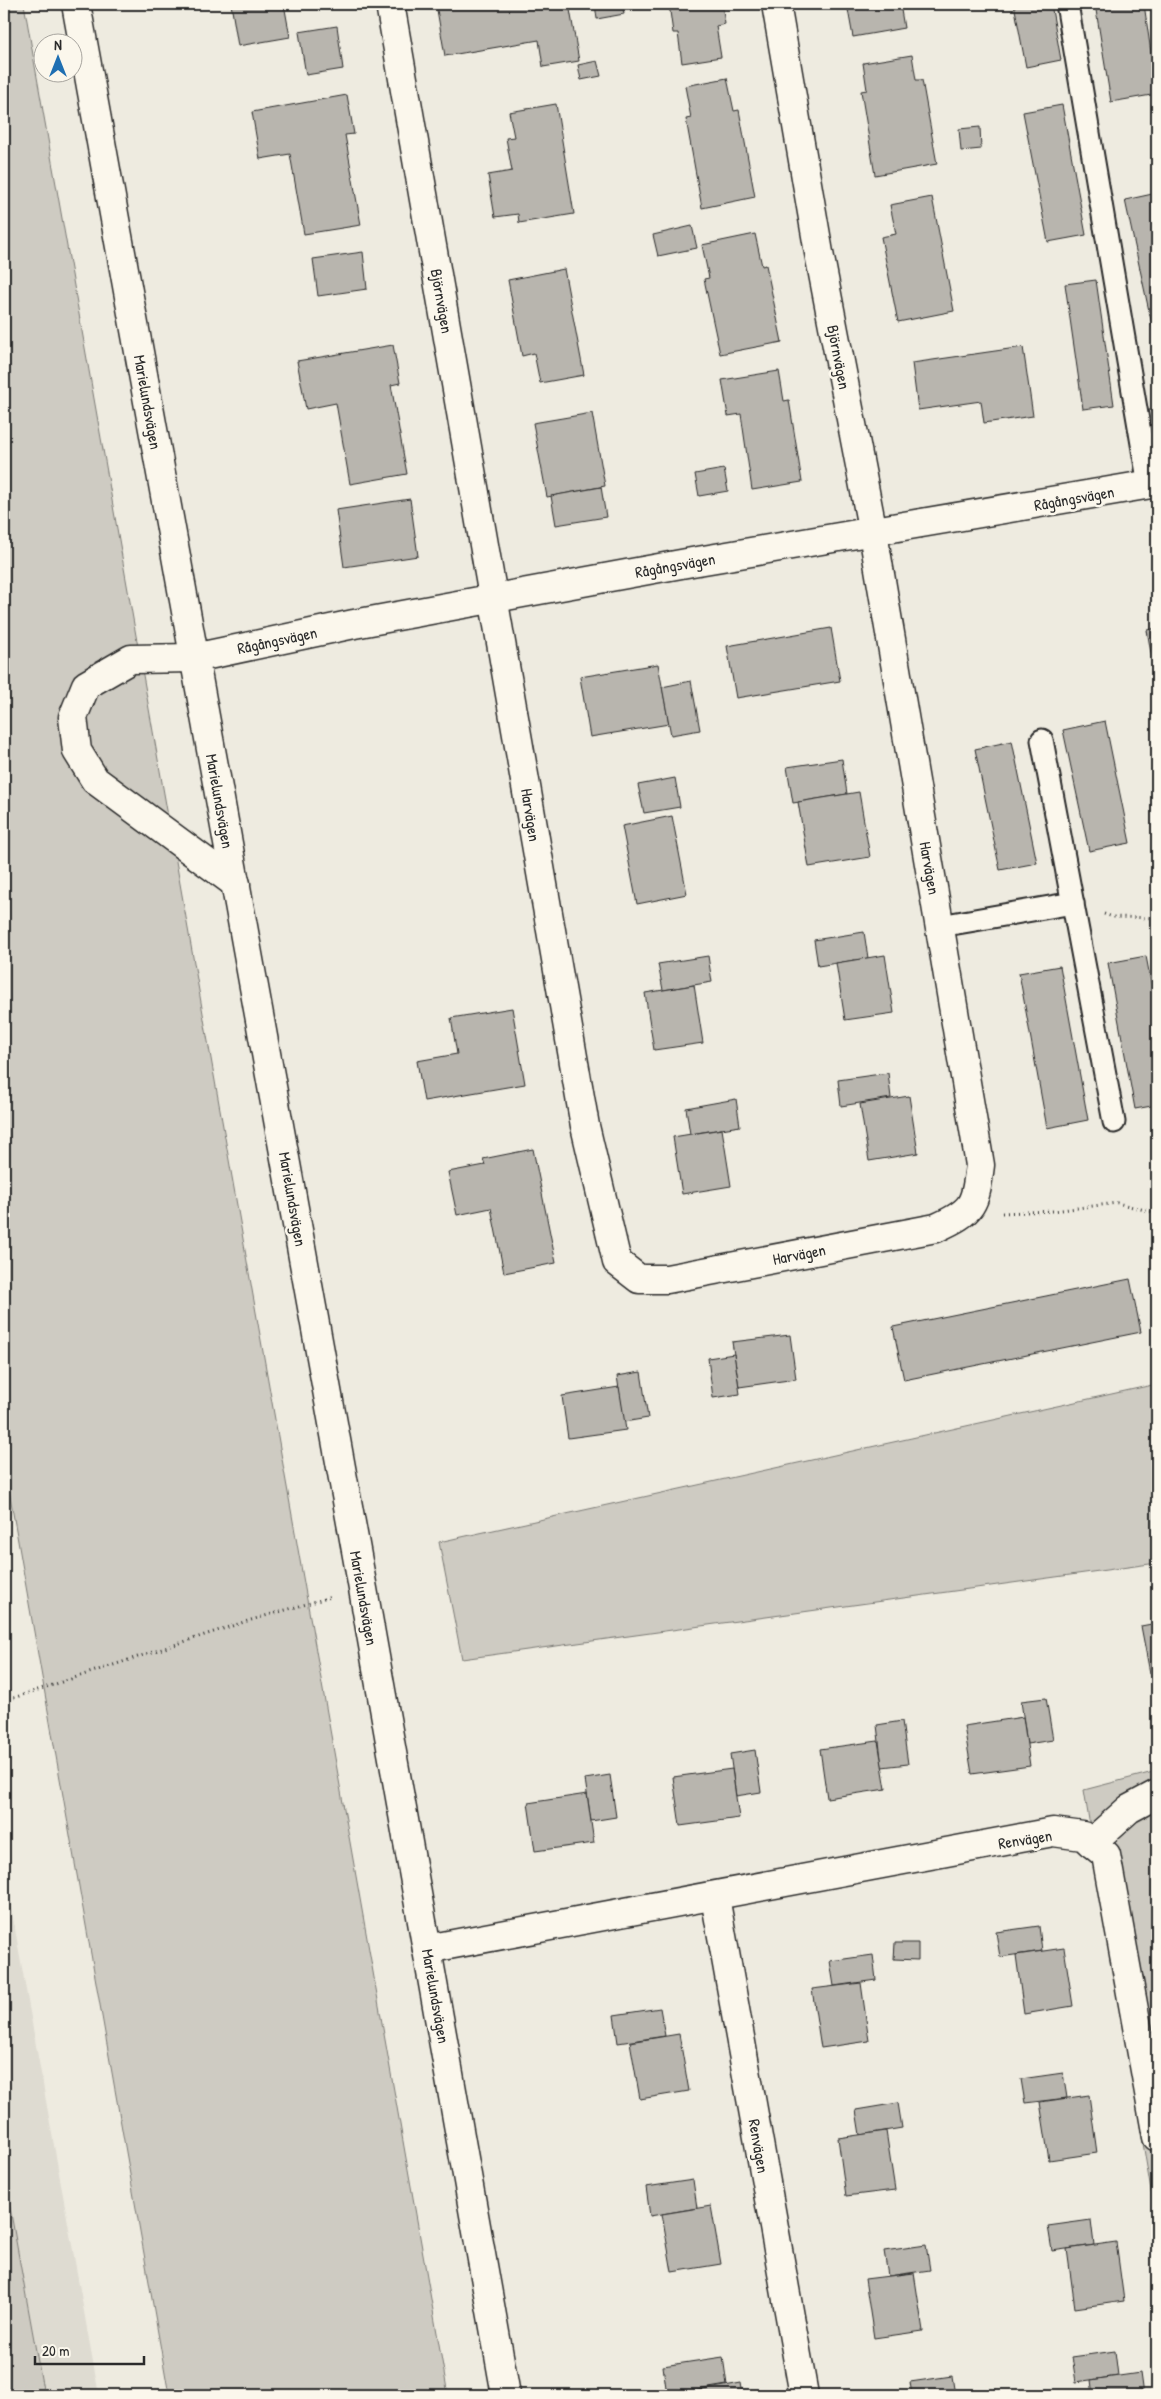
<svg xmlns="http://www.w3.org/2000/svg" width="1161" height="2399" viewBox="0 0 1161 2399" font-family="'Patrick Hand',sans-serif">
	<style>
		.built { fill: #dedbd1 }
		.green { fill: #cecbc2; stroke: #7c7b76 }
		.building { fill: #b8b5ae; stroke: #2b2b2b }
		.lines { fill: none; stroke-linecap: round; stroke-linejoin: round }
		.lane-casing { stroke: #2b2b2b; stroke-width: 25 }
		.street-casing { stroke: #2b2b2b; stroke-width: 31 }
		.secondary-casing { stroke: #2b2b2b; stroke-width: 31 }
		.path { stroke: #2b2b2b; stroke-width: 3; stroke-dasharray: 1 4; stroke-linecap: butt }
		.lane { stroke: #fbf7ec; stroke-width: 21 }
		.street { stroke: #fbf7ec; stroke-width: 28 }
		.secondary { stroke: #fbf7ec; stroke-width: 28 }
		.labels { text-anchor: middle; dominant-baseline: central; stroke-width: 5; stroke-linejoin: round; paint-order: stroke }
		.street-label { font-size: 16px; fill: #2b2b2b; stroke: #fbf7ec }
	</style>
	<rect width="100%" height="100%" fill="#eeebe0"/>
	<filter id="ink" filterUnits="userSpaceOnUse"><feTurbulence type="fractalNoise" baseFrequency=".02" numOctaves="2"/><feDisplacementMap in="SourceGraphic" scale="10" xChannelSelector="R" yChannelSelector="G"/><feConvolveMatrix kernelMatrix="1 2 1 2 8 2 1 2 1" color-interpolation-filters="sRGB"/></filter>
	<g filter="url(#ink)">
		<polygon class="built" points="4,1868 99,2395 44,2395 4,2175"/>
		<g class="green">
			<polygon points="4,4 24,4 448,2395 169,2395 4,1462"/>
			<polygon points="1157,1384 1157,1563 462,1659 439,1542"/>
			<polygon points="1157,1771 1157,2227 1084,1790"/>
			<polygon points="4,2175 44,2395 4,2395"/>
		</g>
		<g class="building">
			<polygon points="231,4 284,4 290,37 238,46"/>
			<polygon points="436,4 569,4 579,61 543,67 539,40 445,56"/>
			<polygon points="595,4 622,4 624,14 597,19"/>
			<polygon points="669,4 722,4 725,24 716,26 721,57 682,63 678,33 673,33"/>
			<polygon points="847,4 900,4 904,28 853,37"/>
			<polygon points="1014,4 1051,4 1061,60 1026,67"/>
			<polygon points="1095,4 1144,4 1157,94 1111,102"/>
			<polygon points="337,26 343,69 306,75 299,32"/>
			<polygon points="912,55 916,80 922,80 937,164 875,175 861,91 867,90 863,63"/>
			<polygon points="597,61 601,76 581,80 578,65"/>
			<polygon points="727,78 734,111 739,110 755,197 702,208 686,119 691,118 685,86"/>
			<polygon points="347,95 354,134 345,135 361,225 304,234 290,154 260,159 252,112"/>
			<polygon points="556,104 574,214 519,223 518,214 495,217 488,175 512,171 506,138 514,137 509,112"/>
			<polygon points="1062,105 1086,235 1048,242 1023,112"/>
			<polygon points="980,127 981,149 961,151 959,129"/>
			<polygon points="1157,193 1157,348 1125,200"/>
			<polygon points="932,197 954,311 898,322 881,237 896,234 890,205"/>
			<polygon points="692,226 697,248 658,256 653,235"/>
			<polygon points="755,234 762,266 766,265 782,342 720,354 704,279 709,278 702,245"/>
			<polygon points="363,252 367,289 318,296 313,259"/>
			<polygon points="564,269 584,375 540,383 534,353 522,356 508,280"/>
			<polygon points="1096,280 1114,405 1083,409 1065,284"/>
			<polygon points="393,345 400,383 391,385 407,474 350,484 336,403 306,409 297,361"/>
			<polygon points="1023,347 1033,416 984,423 981,401 918,410 912,363"/>
			<polygon points="779,371 784,401 789,400 802,482 752,490 741,414 728,416 722,380"/>
			<polygon points="592,413 605,486 547,497 533,423"/>
			<polygon points="724,469 728,491 699,496 695,474"/>
			<polygon points="601,487 606,517 556,525 551,496"/>
			<polygon points="410,499 418,556 344,567 336,510"/>
			<polygon points="831,628 840,681 736,698 727,646"/>
			<polygon points="1157,628 1157,688 1147,630"/>
			<polygon points="658,664 669,724 590,737 580,677"/>
			<polygon points="691,681 700,730 671,735 662,687"/>
			<polygon points="1105,721 1130,843 1089,851 1063,730"/>
			<polygon points="1012,741 1037,863 1000,870 975,749"/>
			<polygon points="842,759 847,794 793,803 787,767"/>
			<polygon points="675,778 680,807 644,813 638,785"/>
			<polygon points="859,792 870,857 809,867 798,802"/>
			<polygon points="672,816 687,894 637,904 622,826"/>
			<polygon points="864,932 868,958 818,966 814,940"/>
			<polygon points="885,955 894,1013 845,1020 836,963"/>
			<polygon points="708,956 712,982 663,990 658,964"/>
			<polygon points="1146,956 1157,1014 1157,1105 1135,1109 1108,963"/>
			<polygon points="1060,966 1088,1120 1047,1128 1019,973"/>
			<polygon points="694,985 703,1043 654,1050 645,993"/>
			<polygon points="512,1008 525,1084 424,1101 417,1061 457,1054 451,1018"/>
			<polygon points="888,1073 891,1098 841,1106 838,1080"/>
			<polygon points="909,1096 918,1153 869,1161 860,1104"/>
			<polygon points="736,1099 740,1126 690,1134 686,1108"/>
			<polygon points="722,1129 731,1186 682,1194 673,1137"/>
			<polygon points="533,1149 556,1263 504,1273 491,1208 457,1215 448,1172 485,1165 483,1159"/>
			<polygon points="1130,1279 1141,1332 904,1380 893,1327"/>
			<polygon points="790,1335 796,1379 739,1387 732,1342"/>
			<polygon points="734,1354 740,1394 713,1398 708,1358"/>
			<polygon points="641,1372 648,1418 624,1422 617,1376"/>
			<polygon points="619,1387 626,1430 568,1438 562,1396"/>
			<polygon points="1157,1623 1157,1672 1150,1673 1141,1626"/>
			<polygon points="1046,1698 1053,1740 1027,1744 1021,1701"/>
			<polygon points="1023,1717 1030,1766 972,1774 964,1726"/>
			<polygon points="902,1721 908,1764 882,1767 877,1725"/>
			<polygon points="878,1741 886,1789 827,1798 820,1749"/>
			<polygon points="755,1750 761,1792 736,1796 730,1754"/>
			<polygon points="732,1769 739,1818 680,1826 673,1777"/>
			<polygon points="610,1775 616,1817 591,1821 585,1779"/>
			<polygon points="587,1794 594,1843 535,1851 528,1803"/>
			<polygon points="1039,1926 1042,1951 1000,1957 996,1932"/>
			<polygon points="895,1943 918,1943 918,1960 894,1959"/>
			<polygon points="1064,1948 1073,2006 1024,2014 1016,1955"/>
			<polygon points="873,1955 876,1980 834,1986 830,1961"/>
			<polygon points="861,1983 869,2041 821,2048 812,1989"/>
			<polygon points="660,2008 665,2036 618,2043 614,2015"/>
			<polygon points="679,2034 689,2091 640,2099 630,2042"/>
			<polygon points="1063,2073 1067,2098 1025,2103 1021,2079"/>
			<polygon points="1089,2095 1097,2153 1049,2160 1040,2102"/>
			<polygon points="898,2103 902,2128 860,2135 856,2110"/>
			<polygon points="886,2131 895,2190 846,2196 838,2138"/>
			<polygon points="693,2180 697,2208 650,2216 646,2187"/>
			<polygon points="711,2206 721,2264 672,2272 662,2214"/>
			<polygon points="1091,2220 1094,2245 1052,2251 1048,2226"/>
			<polygon points="1116,2242 1124,2301 1075,2308 1067,2249"/>
			<polygon points="926,2245 930,2270 888,2276 884,2251"/>
			<polygon points="914,2273 923,2331 874,2338 865,2279"/>
			<polygon points="1115,2351 1118,2376 1076,2382 1072,2357"/>
			<polygon points="723,2357 727,2385 667,2395 663,2366"/>
			<polygon points="1140,2373 1143,2395 1093,2395 1091,2380"/>
			<polygon points="952,2376 955,2395 912,2395 910,2382"/>
			<polygon points="741,2383 743,2395 693,2395 692,2392"/>
		</g>
		<g class="lines">
			<defs>
				<g id="lane">
					<polyline points="1067,4 1149,485"/>
					<polyline points="1042,740 1114,1122"/>
					<polyline points="940,926 1073,903"/>
				</g>
				<g id="street">
					<path d="M390 4 585 1126 617 1262 639 1279H667L936 1228C974 1211 975 1205 980 1165L873 533 819 253 776 4"/>
					<polyline points="236,884 95,780 77,751 73,717 86,685 131,659 194,658 354,624 692,562 1157,483"/>
					<polyline points="1091,1843 1129,1809 1157,1794"/>
					<polyline points="715,1897 804,2395"/>
					<polyline points="427,1949 1053,1832 1083,1836 1106,1855 1157,2137"/>
				</g>
				<polyline id="secondary" points="76,4 363,1589 506,2395"/>
			</defs>
			<use href="#lane" class="lane-casing"/>
			<use href="#street" class="street-casing"/>
			<use href="#secondary" class="secondary-casing"/>
			<g class="path">
				<polyline points="1104,914 1113,917 1157,918"/>
				<polyline points="1002,1213 1053,1211 1117,1203 1157,1213"/>
				<polyline points="4,1701 244,1622 331,1597"/>
			</g>
			<use href="#lane" class="lane"/>
			<use href="#street" class="street"/>
			<use href="#secondary" class="secondary"/>
		</g>
	</g>
	<g class="labels">
		<g class="street-label">
			<text transform="translate(442 301) rotate(80)">Björnvägen</text>
			<text transform="translate(839 357) rotate(79)">Björnvägen</text>
			<text transform="translate(148 402) rotate(80)">Marielundsvägen</text>
			<text transform="translate(1074 498) rotate(-10)">Rågångsvägen</text>
			<text transform="translate(675 565) rotate(-10)">Rågångsvägen</text>
			<text transform="translate(277 640) rotate(-12)">Rågångsvägen</text>
			<text transform="translate(220 801) rotate(80)">Marielundsvägen</text>
			<text transform="translate(531 815) rotate(81)">Harvägen</text>
			<text transform="translate(930 868) rotate(80)">Harvägen</text>
			<text transform="translate(293 1199) rotate(80)">Marielundsvägen</text>
			<text transform="translate(799 1254) rotate(-11)">Harvägen</text>
			<text transform="translate(364 1598) rotate(80)">Marielundsvägen</text>
			<text transform="translate(1025 1839) rotate(-9)">Renvägen</text>
			<text transform="translate(436 1996) rotate(80)">Marielundsvägen</text>
			<text transform="translate(759 2146) rotate(80)">Renvägen</text>
		</g>
	</g>
	<rect width="1161" height="2399" fill="none" stroke="#fbf7ec" stroke-width="20"/>
	<rect x="10" y="10" width="1141" height="2379" fill="none" stroke="#2b2b2b" stroke-width="2" filter="url(#ink)"/>
	<g transform="translate(58 58)"><circle r="24" fill="#fbf7ec" stroke="#a8a59f"/>
	<path d="M0-4L9 19L0 12L-9 19Z" fill="#1f6fb2"/>
	<text y="-8" font-size="14" font-weight="bold" text-anchor="middle" fill="#2b2b2b">N</text>
	</g>
	<path d="M35 2356v8h109v-8" fill="none" stroke="#2b2b2b" stroke-width="2.5"/>
	<text x="42" y="2356" font-size="15" fill="#2b2b2b" stroke="#fbf7ec" stroke-width="4" paint-order="stroke">20 m</text>
</svg>
